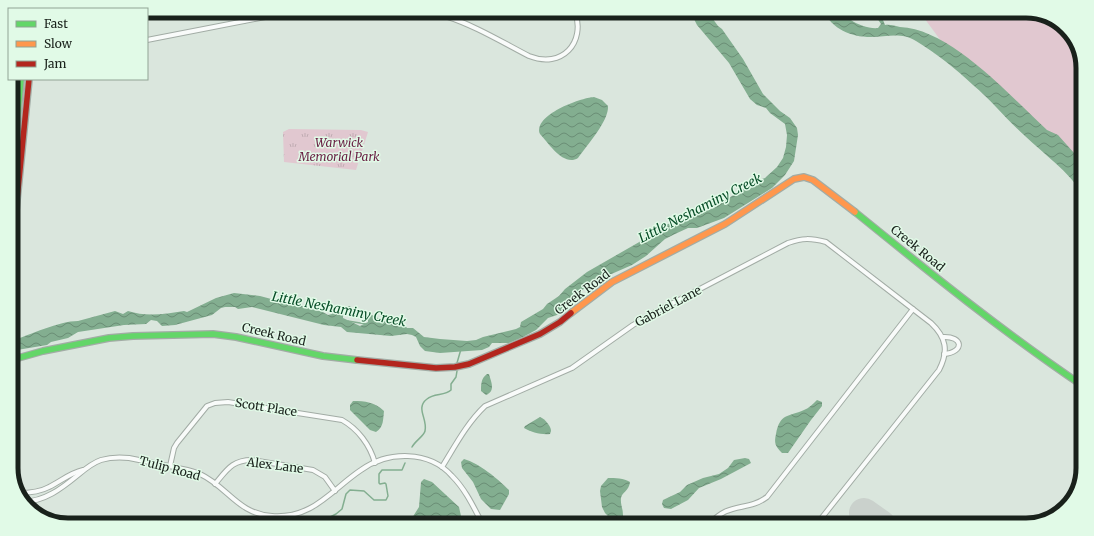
<svg xmlns="http://www.w3.org/2000/svg" width="1094" height="536" viewBox="0 0 1094 536" font-family="Merriweather,serif">
	<style>
		.grass { fill: #e1c8d0 }
		.park { fill: url(#park-tufts) }
		.water { fill: url(#water-waves); fill-rule: evenodd }
		.lines { fill: none; stroke-linecap: round; stroke-linejoin: round }
		.stream { stroke: #83ae90; stroke-width: 1.5 }
		.runway { stroke: #cad1cc; stroke-width: 30 }
		.street-casing { stroke: #a2aca5; stroke-width: 6 }
		.fast-casing { stroke: #a2aca5; stroke-width: 8 }
		.slow-casing { stroke: #a2aca5; stroke-width: 8 }
		.jam-casing { stroke: #a2aca5; stroke-width: 8 }
		.street { stroke: #f9fbfa; stroke-width: 4 }
		.fast { stroke: #63d668; stroke-width: 5.5 }
		.slow { stroke: #ff974d; stroke-width: 5.5 }
		.jam { stroke: #b3261e; stroke-width: 5.5 }
		.labels { text-anchor: middle; dominant-baseline: central; stroke-width: 3; stroke-linejoin: round; paint-order: stroke }
		.park-label { font-size: 12px; font-style: italic; fill: #691e43; stroke: #e1fae7 }
		.street-label { font-size: 12px; fill: #19211b; stroke: #e1fae7 }
		.water-label { font-size: 13px; font-style: italic; fill: #074d27; stroke: #e1fae7 }
		.rim { fill: none; stroke: #19211b; stroke-width: 5 }
	</style>
	<defs>
		<pattern id="park-tufts" width="24" height="20" patternUnits="userSpaceOnUse"><rect width="24" height="20" fill="#e1c8d0"/><path d="M3 7l-1-3M5 7V3M7 7l1-3M15 17l-1-3M17 17v-4M19 17l1-3" fill="none" stroke="#c0acb2"/></pattern>
		<pattern id="water-waves" width="16" height="10" patternUnits="userSpaceOnUse"><rect width="16" height="10" fill="#83ae90"/><path d="M0 5q4-4 8 0t8 0" fill="none" stroke="#6a8d75"/></pattern>
	</defs>
	<rect width="100%" height="100%" fill="#dae6dd"/>
	<polygon class="grass" points="919,11 1026,11 1051,17 1073,36 1083,65 1083,170 944,45"/>
	<polygon class="park" points="289,129 361,130 368,132 356,170 284,162 283,132"/>
	<g class="water">
		<path d="M690 11H707L718 26 722 29 743 59 763 94 780 111 790 118 797 128 798 135 794 161 785 175 772 188 724 218 697 228H688L675 234 665 239 646 256 632 265 600 279 579 292 566 302 564 308 557 315 548 318 536 330 523 337 509 343H492L489 347 482 350 440 353 425 351 420 346 416 337 412 335 407 334 391 336 347 332 341 327 324 325 252 307 238 309 235 307H225L221 308 212 315 175 325 162 326 157 321 151 320 146 324 124 325 78 332 68 338 51 342 47 345 11 351V341C30 335 59 321 78 321L115 311 123 314 128 311C146 317 165 314 184 311L187 312 216 298 234 293 260 296 275 300 282 299 311 309 321 311 328 315 332 314 338 309 350 306 352 309 362 311 363 313 366 312 388 323 402 322 407 328H413L424 337 440 339 467 341 476 340 483 337 516 329 520 327 521 322 543 309 547 304 559 296 565 289 587 272 641 241 658 228 686 217 714 208 753 182 765 178 777 167 783 158 786 147 787 135 785 124 770 113 766 108 757 105 750 99 729 63 697 25ZM348 312 366 318 368 320V322L360 326 343 318V315Z"/>
		<path d="M823 11H837L839 14V11H845L848 15H851V20C858 25 870 29 878 28L881 24 877 18 866 11H873L881 15 885 25C890 24 895 26 900 27 951 29 1010 96 1047 130L1058 135 1083 163V194C1068 171 1045 155 1025 136 1007 120 992 101 973 85 956 69 936 53 916 41 901 32 887 37 871 37 850 37 833 29 823 11Z"/>
		<path d="M594 97 602 100 608 106C609 121 587 145 578 158 564 167 549 144 540 134 533 115 580 98 594 97Z"/>
		<path d="M487 374H489C491 382 496 391 486 395L481 391C481 385 481 378 487 374Z"/>
		<path d="M817 400 822 402V406L811 420 788 453H782C775 446 774 443 776 434 780 413 788 417 804 410 809 408 813 404 817 400Z"/>
		<path d="M353 401C365 401 375 402 384 411 383 419 384 427 376 432L370 430 350 410V405Z"/>
		<path d="M540 417C545 419 551 426 551 431L550 434C541 435 531 432 524 428L525 426Z"/>
		<polygon points="745,458 749,459 751,463 721,479 699,488 688,500 671,509 664,508 662,504 663,500 680,492 687,485 703,478 719,474 728,468 734,460"/>
		<path d="M464 459C479 463 498 479 509 490V494L500 510 491 509 481 499 473 482 462 468 461 462Z"/>
		<path d="M608 478C615 478 624 478 630 482 629 491 622 492 621 498 620 506 625 511 622 521L617 522 612 520 605 513 602 507 600 491 601 486Z"/>
		<path d="M424 479 432 482 459 507 461 516 459 524C449 527 447 523 438 521 429 520 423 524 413 521L412 518 419 507 421 482Z"/>
	</g>
	<g class="lines">
		<g class="stream">
			<polyline points="348,321 366,324"/>
			<polyline points="457,363 461,349"/>
			<path d="M412 447C415 441 424 436 425 431 428 419 415 408 427 399 434 393 445 396 451 390V384L456 377 457 371"/>
			<polyline points="308,525 317,524 336,514 342,509 346,494 350,490 364,491 374,500 386,500 388,496 386,484 385,483 380,484 379,483 379,474 382,470 402,470 405,463"/>
		</g>
		<polyline class="runway" points="864,513 881,525"/>
		<defs>
			<g id="street">
				<polyline points="242,11 244,21"/>
				<path d="M392 11C410 12 428 11 445 16 474 25 502 42 529 56 562 69 586 43 575 11"/>
				<polyline points="147,40 296,11"/>
				<path d="M943 337C963 336 965 352 944 354"/>
				<path d="M170 466 174 448 177 443 207 406 215 403 228 402 342 420C358 429 370 445 375 463"/>
				<path d="M442 467C455 446 467 423 485 406L572 368 633 325 650 315 788 243C803 238 810 238 826 242L931 323C946 337 949 351 939 370L816 525"/>
				<path d="M215 484C227 470 232 460 252 460L313 470 325 477 335 491"/>
				<path d="M18 493C29 493 40 492 49 487 61 481 70 473 83 470"/>
				<path d="M23 502C45 501 61 489 78 475 85 469 92 463 101 460 111 457 120 457 129 458 144 461 159 464 174 467 182 469 192 470 200 474 228 487 238 514 272 516 313 519 331 490 361 470 388 451 429 450 452 476 466 490 474 508 483 525"/>
				<path d="M709 525C728 501 747 512 767 497L913 309"/>
			</g>
			<g id="fast">
				<polyline points="11,184 21,79"/>
				<path d="M855 212C929 272 1003 332 1083 386"/>
				<polyline points="11,360 43,351 109,338 133,336 213,334 236,337 323,356 357,360"/>
			</g>
			<polyline id="slow" points="571,313 612,282 725,224 794,179 804,177 813,180 855,212"/>
			<g id="jam">
				<polyline points="11,260 29,79"/>
				<polyline points="357,360 436,368 455,367 469,364 540,334 560,322 571,313"/>
			</g>
		</defs>
		<use href="#street" class="street-casing"/>
		<use href="#fast" class="fast-casing"/>
		<use href="#slow" class="slow-casing"/>
		<use href="#jam" class="jam-casing"/>
		<use href="#street" class="street"/>
		<use href="#fast" class="fast"/>
		<use href="#slow" class="slow"/>
		<use href="#jam" class="jam"/>
	</g>
	<g class="labels">
		<g class="park-label">
			<text x="339" y="142">Warwick<tspan x="339" dy="14">Memorial Park</tspan></text>
		</g>
		<g class="street-label">
			<text transform="translate(918 248) rotate(39)">Creek Road</text>
			<text transform="translate(582 292) rotate(-37)">Creek Road</text>
			<text transform="translate(668 306) rotate(-28)">Gabriel Lane</text>
			<text transform="translate(274 334) rotate(13)">Creek Road</text>
			<text transform="translate(266 407) rotate(9)">Scott Place</text>
			<text transform="translate(275 465) rotate(7)">Alex Lane</text>
			<text transform="translate(170 468) rotate(15)">Tulip Road</text>
		</g>
		<g class="water-label">
			<text transform="translate(700 208) rotate(-27)">Little Neshaminy Creek</text>
			<text transform="translate(339 309) rotate(11)">Little Neshaminy Creek</text>
		</g>
	</g>
	<path d="M0 0H1094V536H0ZM68 18H1026A50 50 0 0 1 1076 68V468A50 50 0 0 1 1026 518H68A50 50 0 0 1 18 468V68A50 50 0 0 1 68 18Z" fill="#e1fae7" fill-rule="evenodd"/>
	<path class="rim" d="M68 18H1026A50 50 0 0 1 1076 68V468A50 50 0 0 1 1026 518H68A50 50 0 0 1 18 468V68A50 50 0 0 1 68 18Z"/>
	<rect x="8" y="8" width="140" height="72" fill="#e1fae7" stroke="#91a395"/>
	<rect x="16" y="21" width="20" height="6" fill="#63d668" stroke="#91a395"/>
	<text x="44" y="28" font-size="12" fill="#19211b">Fast</text>
	<rect x="16" y="41" width="20" height="6" fill="#ff974d" stroke="#91a395"/>
	<text x="44" y="48" font-size="12" fill="#19211b">Slow</text>
	<rect x="16" y="61" width="20" height="6" fill="#b3261e" stroke="#91a395"/>
	<text x="44" y="68" font-size="12" fill="#19211b">Jam</text>
</svg>
